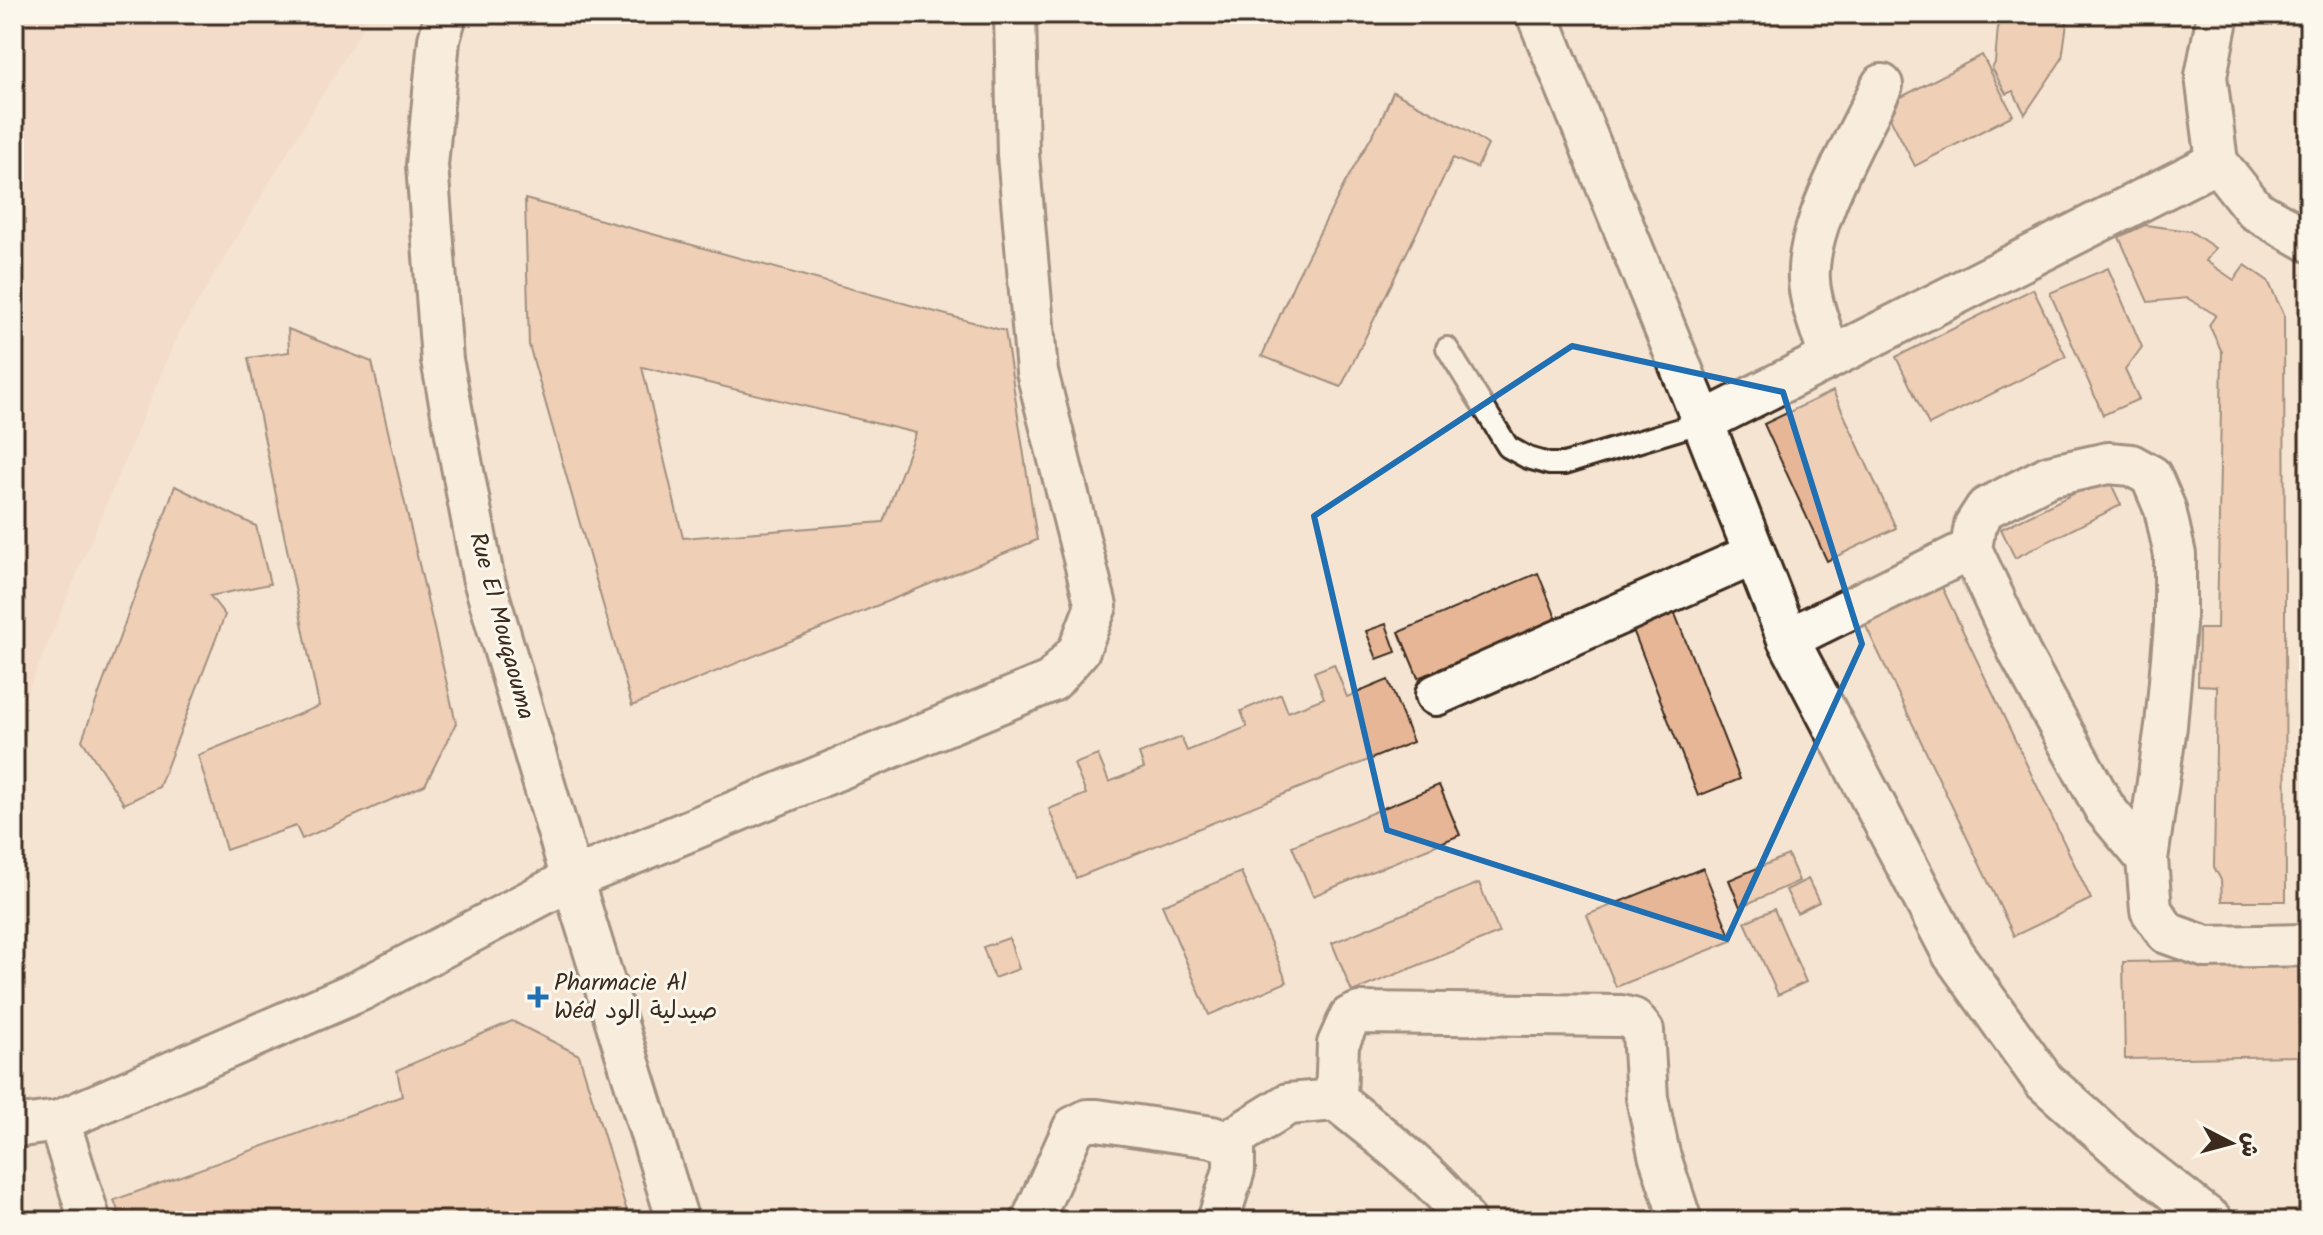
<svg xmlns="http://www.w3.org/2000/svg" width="2323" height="1235" viewBox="0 0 2323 1235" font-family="Kalam,'Playpen Sans Arabic',sans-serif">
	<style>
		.built { fill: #f0d6c0 }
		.building { fill: #e6b696; stroke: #3b2a1e; stroke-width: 2; fill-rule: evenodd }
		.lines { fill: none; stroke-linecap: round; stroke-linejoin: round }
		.service-casing { stroke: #3b2a1e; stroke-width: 26 }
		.minor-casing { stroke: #3b2a1e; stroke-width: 46 }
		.service { stroke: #fbf7ec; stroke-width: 20 }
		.minor { stroke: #fbf7ec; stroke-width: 40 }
		.marked { fill: none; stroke: #1f6fb2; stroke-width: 6; stroke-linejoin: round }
		.poi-dot { fill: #1f6fb2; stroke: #fbf7ec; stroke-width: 3 }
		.labels { text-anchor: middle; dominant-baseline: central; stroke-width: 6; stroke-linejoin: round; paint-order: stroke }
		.street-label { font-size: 24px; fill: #3b2a1e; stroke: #fbf7ec }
		.poi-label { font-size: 24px; fill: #3b2a1e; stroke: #fbf7ec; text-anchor: start }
	</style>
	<rect width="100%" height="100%" fill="#f5e4d2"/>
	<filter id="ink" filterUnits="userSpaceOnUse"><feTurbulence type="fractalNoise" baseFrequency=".0125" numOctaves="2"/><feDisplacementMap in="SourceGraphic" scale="16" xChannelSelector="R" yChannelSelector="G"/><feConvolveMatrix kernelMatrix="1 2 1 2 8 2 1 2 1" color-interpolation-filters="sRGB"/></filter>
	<g filter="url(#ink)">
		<polygon class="built" points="14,14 371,14 177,337 14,724"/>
		<g class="building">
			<polygon points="1999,14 2065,14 2067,23 2062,59 2025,114 2013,91 2006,94 1992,68 1995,63"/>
			<polygon points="1982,55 2013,115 1915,166 1884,106"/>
			<polygon points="1393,92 1467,130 1488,145 1477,168 1453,158 1341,387 1262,356 1295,281 1345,183 1381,120"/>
			<path d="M525 199 1005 331 1037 540 632 706 529 345ZM642 367 916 433 883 522 683 538Z"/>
			<polygon points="2145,225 2190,231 2215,248 2206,261 2234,280 2245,265 2268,281 2284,315 2286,901 2222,901 2221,880 2214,867 2217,686 2198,685 2199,629 2217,629 2222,352 2209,325 2216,315 2187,298 2148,302 2119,237"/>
			<polygon points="2108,268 2142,347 2125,370 2139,399 2103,415 2050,293"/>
			<polygon points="2033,289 2066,357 1929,425 1896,357"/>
			<polygon points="288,329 372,362 456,723 425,785 302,839 296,826 226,850 198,755 319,706 248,358 289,352"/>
			<polygon points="1833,391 1896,528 1827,561 1764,424"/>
			<polygon points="2108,477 2121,505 2015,558 2001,529"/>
			<polygon points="175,486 256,526 270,584 210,596 225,615 159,787 124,804 82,740"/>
			<polygon points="1538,573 1557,620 1418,678 1399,632"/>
			<polygon points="1939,581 2091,899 2014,936 1862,618"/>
			<polygon points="1670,601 1740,779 1698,796 1628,617"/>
			<polygon points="1386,624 1396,652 1377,659 1366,631"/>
			<polygon points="1334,664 1347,697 1388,680 1413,742 1076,878 1049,809 1086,794 1074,764 1098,755 1109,782 1144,768 1139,754 1181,737 1187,751 1247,727 1241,711 1281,694 1288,712 1324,698 1314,672"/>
			<polygon points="1439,785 1460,835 1313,896 1292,846"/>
			<polygon points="1788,855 1799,881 1740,907 1729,880"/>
			<polygon points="1703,868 1732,941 1616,987 1587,915"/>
			<polygon points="1241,872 1287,982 1209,1015 1162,905"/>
			<polygon points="1808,879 1819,902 1797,913 1786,890"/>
			<polygon points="1479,883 1499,933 1352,992 1332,943"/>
			<polygon points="1774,909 1806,982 1778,995 1745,922"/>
			<polygon points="1009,938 1019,969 994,978 983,947"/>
			<polygon points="2298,959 2299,1056 2125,1059 2123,962"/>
			<polygon points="512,1021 579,1055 630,1221 493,1221 489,1208 448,1221 122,1221 114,1200 402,1096 397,1070"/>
			<polygon points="14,1185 24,1221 14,1221"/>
		</g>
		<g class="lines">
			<defs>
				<polyline id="service" points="1447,348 1508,447 1528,458 1549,464 1564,464 1703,422"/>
				<g id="minor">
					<polyline points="446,14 439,40 427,165 442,360 483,577 572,879 678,1221"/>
					<polyline points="1537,14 1703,422 1788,639 1953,954 2044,1081 2125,1153 2212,1221"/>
					<polyline points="2218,14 2206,76 2217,162 2255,210 2309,241"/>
					<path d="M1830 358C1823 333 1810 305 1809 280 1805 224 1858 137 1882 85"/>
					<polyline points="1703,422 2217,162"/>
					<polyline points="1788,639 1971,549"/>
					<polyline points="1436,695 1755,554"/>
					<polyline points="2147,859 2166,726 2175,625 2175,555 2165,509 2151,476 2131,465 2108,463 2049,476 1986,508 1975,525 1971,549 2020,654 2105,809 2147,859 2151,910 2167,933 2206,947 2309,945"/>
					<polyline points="14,1127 59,1121"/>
					<polyline points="1227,1142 1288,1104 1336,1100"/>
					<polyline points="90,1221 59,1121 361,990 572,879 1052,681 1079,650 1096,606 1037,372 1018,154 1015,14"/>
					<polyline points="1032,1221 1074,1127 1088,1120 1097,1120 1212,1137 1227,1142 1234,1150 1234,1170 1218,1221"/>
					<path d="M1464 1221C1452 1190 1366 1124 1336 1100L1338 1044 1350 1017 1359 1013 1621 1016 1633 1019 1643 1031 1647 1098 1659 1154 1681 1221"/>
				</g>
			</defs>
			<use href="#service" class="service-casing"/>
			<use href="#minor" class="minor-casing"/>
			<use href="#service" class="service"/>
			<use href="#minor" class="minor"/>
		</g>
	</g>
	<path d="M0 0H2323V1235H0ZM1572 346 1783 392 1862 644 1727 939 1387 830 1314 516Z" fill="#f5e4d2" fill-opacity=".55" fill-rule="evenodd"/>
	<path class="marked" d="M1572 346 1783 392 1862 644 1727 939 1387 830 1314 516Z"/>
	<path class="poi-dot" d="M534 985h8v8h8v8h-8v8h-8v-8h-8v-8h8z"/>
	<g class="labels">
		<g class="street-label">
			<text transform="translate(501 626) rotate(75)">Rue El Mouqaouma</text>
		</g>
		<g class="poi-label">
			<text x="554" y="983">Pharmacie Al<tspan x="554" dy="28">Wéd صيدلية الود</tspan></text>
		</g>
	</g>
	<rect width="2323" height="1235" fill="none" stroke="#fbf7ec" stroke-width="48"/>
	<rect x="24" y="24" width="2275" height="1187" fill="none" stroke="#3b2a1e" stroke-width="3" filter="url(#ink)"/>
	<g transform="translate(2231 1143) rotate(96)" stroke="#fbf7ec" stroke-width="6" paint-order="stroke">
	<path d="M0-6L14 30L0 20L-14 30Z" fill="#3b2a1e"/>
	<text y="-12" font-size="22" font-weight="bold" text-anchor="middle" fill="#3b2a1e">ش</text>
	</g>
</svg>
